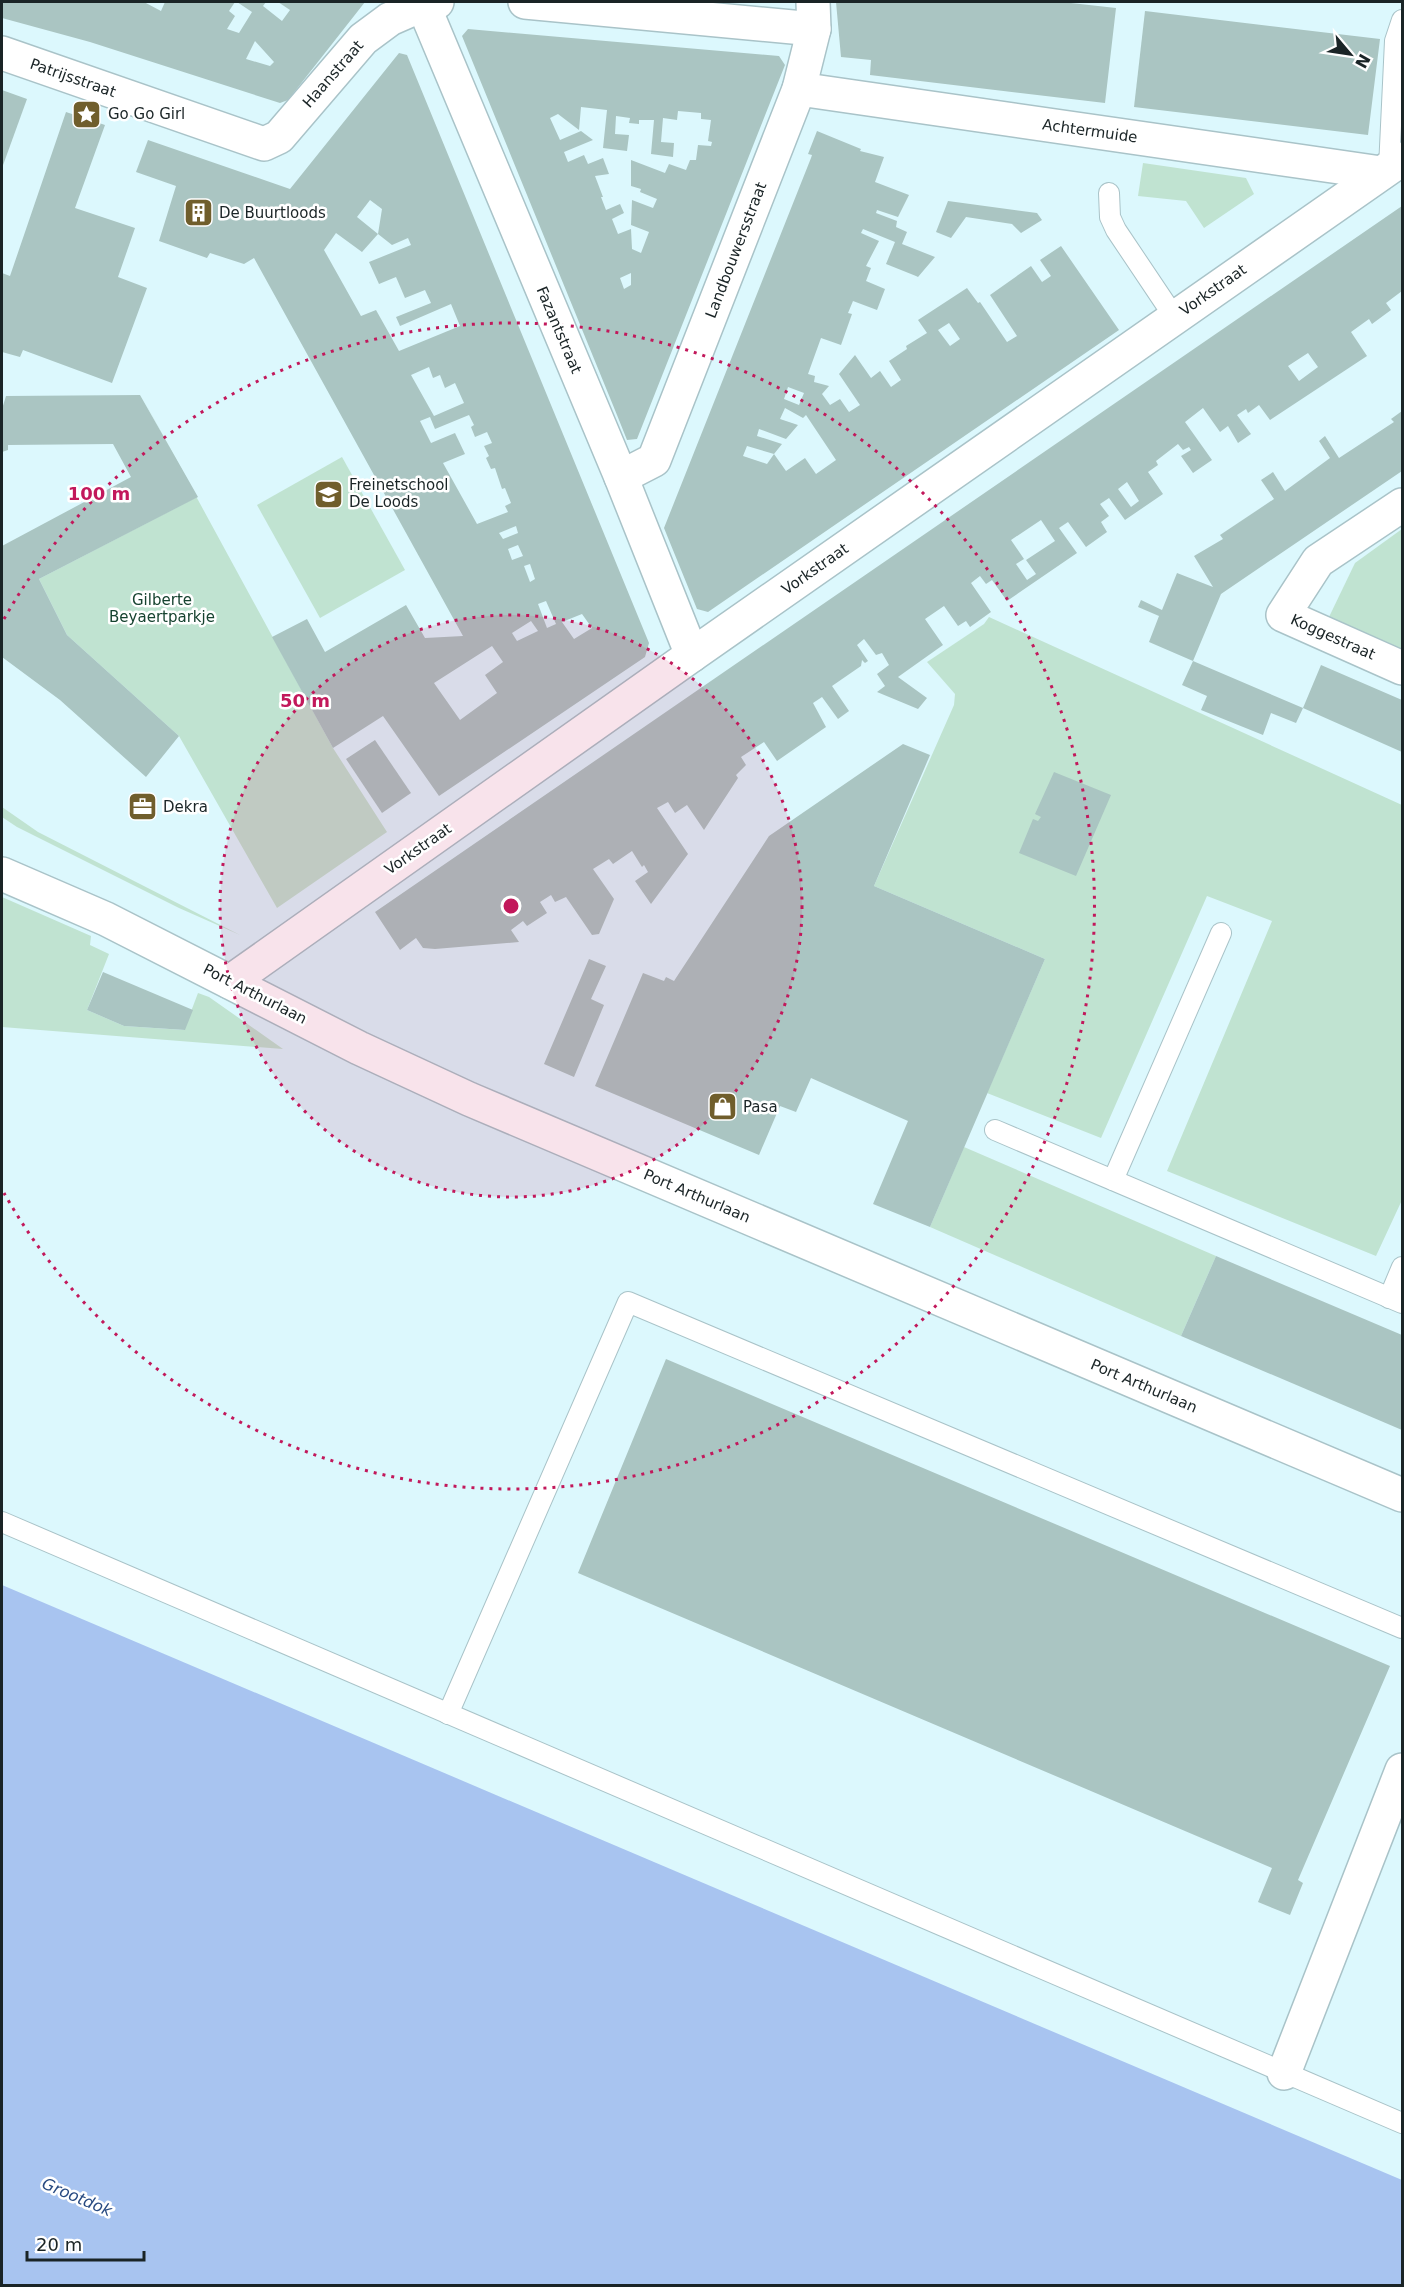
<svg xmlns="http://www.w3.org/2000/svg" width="1404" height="2287" viewBox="0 0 1404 2287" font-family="'DejaVu Sans',sans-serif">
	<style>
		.green { fill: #c0e3d1 }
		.water { fill: #a8c4f0 }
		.building { fill: #aac5c2; fill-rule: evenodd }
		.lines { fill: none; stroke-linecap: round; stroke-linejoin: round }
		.service-casing { stroke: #a9c3c8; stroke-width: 22 }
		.minor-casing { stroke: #a9c3c8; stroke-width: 36 }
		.secondary-casing { stroke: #a9c3c8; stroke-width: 36 }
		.service { stroke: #fff; stroke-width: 20 }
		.minor { stroke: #fff; stroke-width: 33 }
		.secondary { stroke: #fff; stroke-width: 33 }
		.ring { fill: none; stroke: #c2185b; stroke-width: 3; stroke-dasharray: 3 6 }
		.labels { text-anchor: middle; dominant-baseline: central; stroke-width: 5; stroke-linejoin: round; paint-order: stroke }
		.street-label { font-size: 15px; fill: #1a2426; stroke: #fff }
		.poi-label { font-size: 15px; fill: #1a2426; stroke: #fff; text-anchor: start }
		.park-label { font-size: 15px; fill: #164330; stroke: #fff }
		.water-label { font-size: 16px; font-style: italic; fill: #284a81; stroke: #fff }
		.centre { fill: #c2185b; stroke: #fff; stroke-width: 3 }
		.ring-label { font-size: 18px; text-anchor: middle; font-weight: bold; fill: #c2185b; stroke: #fff; stroke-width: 5; stroke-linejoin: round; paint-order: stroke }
	</style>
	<rect width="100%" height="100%" fill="#dcf8fd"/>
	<g class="green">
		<polygon points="1143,163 1246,178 1254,194 1204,228 1186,201 1138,196"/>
		<polygon points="142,397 333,748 387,832 277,908 179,736 67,635 39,579 197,497"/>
		<polygon points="342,457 405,570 320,618 257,505"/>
		<polygon points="1402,529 1402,646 1401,649 1329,617 1355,563"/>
		<polygon points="989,617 1402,805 1402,1200 1376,1256 1167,1171 1272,921 1207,896 1101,1138 987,1093 1045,959 874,886 954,705 955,694 927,662 984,624"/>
		<polygon points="2,807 38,832 240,935 179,908 17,827 2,817"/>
		<polygon points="2,897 91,936 90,945 109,954 87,1010 124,1026 184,1030 198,993 209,997 283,1049 2,1027"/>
		<polygon points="964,1147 1216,1256 1181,1336 930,1227"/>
	</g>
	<polygon class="water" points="2,1585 1402,2180 1402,2285 2,2285"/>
	<g class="building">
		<path d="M2 2H144L161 11 165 2H235L229 11 235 16 227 29 239 33 252 12 237 2H266L263 6 282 21 290 10 278 2H365L288 100 280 103 90 42 2 18ZM255 41 274 62 270 66 246 59Z"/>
		<polygon points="836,2 1062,2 1116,8 1105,103 870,75 871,60 841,57"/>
		<polygon points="1145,11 1380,39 1368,135 1134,107"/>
		<path d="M468 29 779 56 785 65 637 439 627 440 617 415 462 36ZM581 107 607 110 603 148 627 151 629 135 615 134 616 116 630 118 629 123 639 124V120H654L651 154 673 157 674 143 661 142 663 118 677 120 678 111 701 113V119L711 120 708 141 712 142 711 146 698 145 696 160H690L686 170 669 164 665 173 631 160V186L641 189 640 192 657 199 653 208 632 200 631 225 649 232 641 253 632 249 631 229 618 234 612 219 624 213 620 204 606 210 601 197H603L595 176 609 174 603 158 588 164 584 155 568 162 564 152 593 140 581 131 560 140 550 118 558 114 579 130ZM631 273V285L624 289 620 278Z"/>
		<path d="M399 53 407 55 649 643 645 657 439 796 383 716 333 748 272 637 307 619 325 652 406 605 425 638 463 636 254 258 244 264 210 253 207 258 159 241 176 186 136 172 148 140 290 189ZM370 200 382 209 378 234 357 217ZM336 233 362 252 378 234 392 245 408 238 411 245 369 262 379 284 396 277 405 298 425 290 431 303 396 317 400 326 451 304 460 326 399 351 376 310 361 316 324 250ZM429 367 433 378 440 375 445 388 455 383 464 403 434 416 411 375ZM469 415 474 425 471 427 475 437 487 432 492 443 484 446 489 456 486 458 491 469 495 468 502 489 505 488 511 503 505 506 508 512 477 524 443 463 465 454 455 433 431 443 420 421 430 417 435 429ZM516 526 518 533 503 539 499 533ZM518 545 523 556 512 560 508 549ZM530 564 535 579 530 582 524 566ZM546 601 556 624 547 628 538 604ZM582 614 592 628 574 639 562 622ZM531 621 538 631 517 641 512 633ZM492 646 503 662 485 675 497 693 460 720 434 683Z"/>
		<polygon points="2,90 27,99 2,168"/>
		<polygon points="66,112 105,125 75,208 135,228 118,277 147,288 112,383 23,350 20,357 2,352 2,273 10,276"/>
		<path d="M817 131 861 149 860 151 884 157 875 182 909 195 898 217 877 210 876 213 897 221 896 227 907 232 902 244 935 257 918 277 916 276 886 264 895 242 863 229 861 233 879 241 866 266 871 268 866 281 885 289 877 310 853 301 848 313 852 314 841 345 821 338 808 374 815 376 814 382 829 386 822 394 830 405 840 399 849 412 860 405 839 374 855 355 871 378 880 371 891 387 901 380 889 361 907 349 906 346 927 333 918 320 967 288 978 303 980 302 1007 342 1017 336 990 295 1031 266 1042 282 1051 276 1040 260 1061 246 1119 330 708 612 697 609 664 528 811 158 812 155 808 154ZM949 323 960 339 950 346 938 330ZM788 387 804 393 799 405 784 399ZM785 408 803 418 806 415 836 460 816 474 805 458 786 471 774 454 767 464 743 456 747 446 774 454 782 444 757 436 759 429 786 439 798 425 780 419Z"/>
		<polygon points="948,201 1037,213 1042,220 1021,233 1012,224 966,217 951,238 936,232"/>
		<path d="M1402 206V291L1386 303 1391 310 1372 324 1369 319 1351 332 1367 356 1270 420 1259 405 1248 413 1246 409 1237 415 1251 434 1238 443 1228 426 1220 432 1203 408 1185 422 1212 460 1193 473 1181 456 1191 450 1189 447 1183 450 1178 444 1156 461 1158 465 1148 472 1163 494 1125 520 1109 498 1100 504 1109 516 1101 522 1107 532 1086 547 1068 522 1059 528 1077 553 1007 601 992 580 986 584 980 576 971 583 991 612 970 627 966 621 958 626 944 606 925 619 943 645 898 677 927 698 918 709 877 692 885 686 877 674 889 665 882 653 876 655 864 639 857 645 868 661 865 663 862 660 861 666 832 686 849 711 838 719 822 697 813 703 826 727 777 761 764 742 741 757 746 765 736 775 738 778 704 830 687 805 675 813 668 802 657 808 688 854 651 904 635 881 648 872 644 865 642 867 632 851 613 864 609 859 593 869 614 899 599 934 592 935 566 897 555 902 551 895 540 902 547 913 527 926 523 921 511 930 519 942 435 949 423 948 416 938 400 950 375 912ZM1308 353 1318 367 1299 381 1288 366ZM1127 482 1139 501 1131 507 1118 489ZM1041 520 1055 541 1026 560 1036 574 1027 580 1016 564 1024 559 1011 540Z"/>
		<polygon points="140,395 198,497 39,579 67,635 179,736 146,777 60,700 2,657 2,546 131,477 113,444 8,445 8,450 2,452 2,409 6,396"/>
		<polygon points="1402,411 1402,471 1221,594 1193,661 1303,708 1321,665 1402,700 1402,752 1303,708 1296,723 1271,713 1263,735 1201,710 1207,696 1182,685 1193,661 1149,642 1159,616 1138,607 1141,600 1162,610 1177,573 1213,587 1194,556 1223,539 1220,535 1274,499 1261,480 1273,472 1285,491 1330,458 1319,441 1325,436 1339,458 1394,422 1391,419"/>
		<polygon points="375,740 411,793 382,813 346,759"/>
		<polygon points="903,744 930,755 874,886 1045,959 930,1227 873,1204 908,1121 811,1078 796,1112 780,1106 759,1155 595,1086 643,973 664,981 666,977 674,981 769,836"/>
		<polygon points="1054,772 1111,795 1076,876 1019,853 1033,819 1038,821 1041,817 1035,814"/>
		<polygon points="589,959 606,966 591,999 604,1005 574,1077 544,1064"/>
		<polygon points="103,972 193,1010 185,1030 124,1026 87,1010"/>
		<polygon points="1216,1256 1402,1335 1402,1430 1181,1336"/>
		<polygon points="666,1359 1390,1666 1298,1880 1303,1883 1290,1915 1258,1902 1272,1868 578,1573"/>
	</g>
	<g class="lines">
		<defs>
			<g id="service">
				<polyline points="1389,168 1395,41 1402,20"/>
				<polyline points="1109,193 1110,217 1116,230 1175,318"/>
				<polyline points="995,1130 1402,1303"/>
				<polyline points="1113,1180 1221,933"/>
				<polyline points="1389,1298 1402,1267"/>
				<polyline points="2,1522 1402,2123"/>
				<polyline points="448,1714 628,1302 1402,1628"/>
			</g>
			<g id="minor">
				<polyline points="422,2 621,477 692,655"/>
				<polyline points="525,2 814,29"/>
				<polyline points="2,53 264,144 279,137 363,39 390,19 422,5 437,2"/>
				<polyline points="799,89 1381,173"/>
				<polyline points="621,477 654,460 799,89 814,29 813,2"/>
				<polyline points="1402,505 1318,561 1283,615 1402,668"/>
				<polyline points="230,982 692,655 1402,159"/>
				<polyline points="1284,2073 1402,1770"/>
			</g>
			<polyline id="secondary" points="2,874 106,919 359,1048 469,1099 1402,1495"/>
		</defs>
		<use href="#service" class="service-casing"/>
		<use href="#minor" class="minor-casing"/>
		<use href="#secondary" class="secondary-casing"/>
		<use href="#service" class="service"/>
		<use href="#minor" class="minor"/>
		<use href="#secondary" class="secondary"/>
	</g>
	<circle cx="511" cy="906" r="291" fill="#c2185b" fill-opacity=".12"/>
	<g class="ring">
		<circle cx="511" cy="906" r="291"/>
		<path d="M4 619A583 583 0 1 1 4 1193"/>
	</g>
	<defs>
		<symbol id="sight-square" viewBox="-11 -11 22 22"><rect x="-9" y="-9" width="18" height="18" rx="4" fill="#705e2c" stroke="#fff"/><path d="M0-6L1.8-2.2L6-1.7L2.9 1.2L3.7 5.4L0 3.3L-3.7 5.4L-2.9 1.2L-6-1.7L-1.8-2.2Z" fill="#fff"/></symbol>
		<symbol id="building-square" viewBox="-11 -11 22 22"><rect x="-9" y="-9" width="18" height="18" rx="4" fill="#705e2c" stroke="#fff"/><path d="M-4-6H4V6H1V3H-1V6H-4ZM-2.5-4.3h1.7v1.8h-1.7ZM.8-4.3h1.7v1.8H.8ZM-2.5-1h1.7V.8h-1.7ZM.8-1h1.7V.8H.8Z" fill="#fff"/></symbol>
		<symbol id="school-square" viewBox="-11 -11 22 22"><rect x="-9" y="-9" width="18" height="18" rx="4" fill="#705e2c" stroke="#fff"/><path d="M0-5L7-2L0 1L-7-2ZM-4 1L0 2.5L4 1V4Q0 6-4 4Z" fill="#fff"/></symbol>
		<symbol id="office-square" viewBox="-11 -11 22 22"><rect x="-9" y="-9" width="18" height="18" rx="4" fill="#705e2c" stroke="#fff"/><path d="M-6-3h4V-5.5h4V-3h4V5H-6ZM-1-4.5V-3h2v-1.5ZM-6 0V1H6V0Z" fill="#fff"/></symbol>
		<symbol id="shop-square" viewBox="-11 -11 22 22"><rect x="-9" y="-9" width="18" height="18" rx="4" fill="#705e2c" stroke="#fff"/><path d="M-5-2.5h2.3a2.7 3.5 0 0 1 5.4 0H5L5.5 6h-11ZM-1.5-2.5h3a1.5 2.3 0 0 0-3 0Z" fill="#fff"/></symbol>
	</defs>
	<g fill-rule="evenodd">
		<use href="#sight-square" x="70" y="98" width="33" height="33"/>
		<use href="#building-square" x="182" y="196" width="33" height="33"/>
		<use href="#school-square" x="312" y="478" width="33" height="33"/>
		<use href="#office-square" x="126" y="790" width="33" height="33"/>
		<use href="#shop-square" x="706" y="1090" width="33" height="33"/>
	</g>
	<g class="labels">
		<g class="street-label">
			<text transform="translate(333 74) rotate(-49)">Haanstraat</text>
			<text transform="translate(73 78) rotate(19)">Patrijsstraat</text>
			<text transform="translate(1090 131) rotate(8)">Achtermuide</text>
			<text transform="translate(736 250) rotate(-69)">Landbouwersstraat</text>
			<text transform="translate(1213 290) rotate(-35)">Vorkstraat</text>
			<text transform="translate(559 330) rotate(67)">Fazantstraat</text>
			<text transform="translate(815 569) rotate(-35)">Vorkstraat</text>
			<text transform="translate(1333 637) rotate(24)">Koggestraat</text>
			<text transform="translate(418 849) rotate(-35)">Vorkstraat</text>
			<text transform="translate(255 994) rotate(27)">Port Arthurlaan</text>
			<text transform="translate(697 1196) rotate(23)">Port Arthurlaan</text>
			<text transform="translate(1144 1386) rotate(23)">Port Arthurlaan</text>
		</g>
		<g class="poi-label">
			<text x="108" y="114">Go Go Girl</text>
			<text x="219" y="213">De Buurtloods</text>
			<text x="349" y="485">Freinetschool<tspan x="349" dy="17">De Loods</tspan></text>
			<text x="163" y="807">Dekra</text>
			<text x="743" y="1107">Pasa</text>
		</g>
		<g class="park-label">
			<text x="162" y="600">Gilberte<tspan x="162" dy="17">Beyaertparkje</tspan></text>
		</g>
		<g class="water-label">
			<text transform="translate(77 2197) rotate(23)">Grootdok</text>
		</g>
	</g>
	<circle cx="511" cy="906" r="9" class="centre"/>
	<g class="ring-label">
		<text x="99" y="500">100 m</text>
		<text x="305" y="707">50 m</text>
	</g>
	<rect width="1404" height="2287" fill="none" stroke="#1a2426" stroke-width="6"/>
	<g transform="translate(1350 54) rotate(119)" stroke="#ffffff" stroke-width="4.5" paint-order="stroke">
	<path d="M0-4.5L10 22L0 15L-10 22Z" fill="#1a2426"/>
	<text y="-9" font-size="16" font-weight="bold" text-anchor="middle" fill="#1a2426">N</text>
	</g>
	<path d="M27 2251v9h117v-9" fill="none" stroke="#1a2426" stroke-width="3"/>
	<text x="36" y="2251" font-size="18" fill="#1a2426" stroke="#ffffff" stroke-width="4.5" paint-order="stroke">20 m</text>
</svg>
